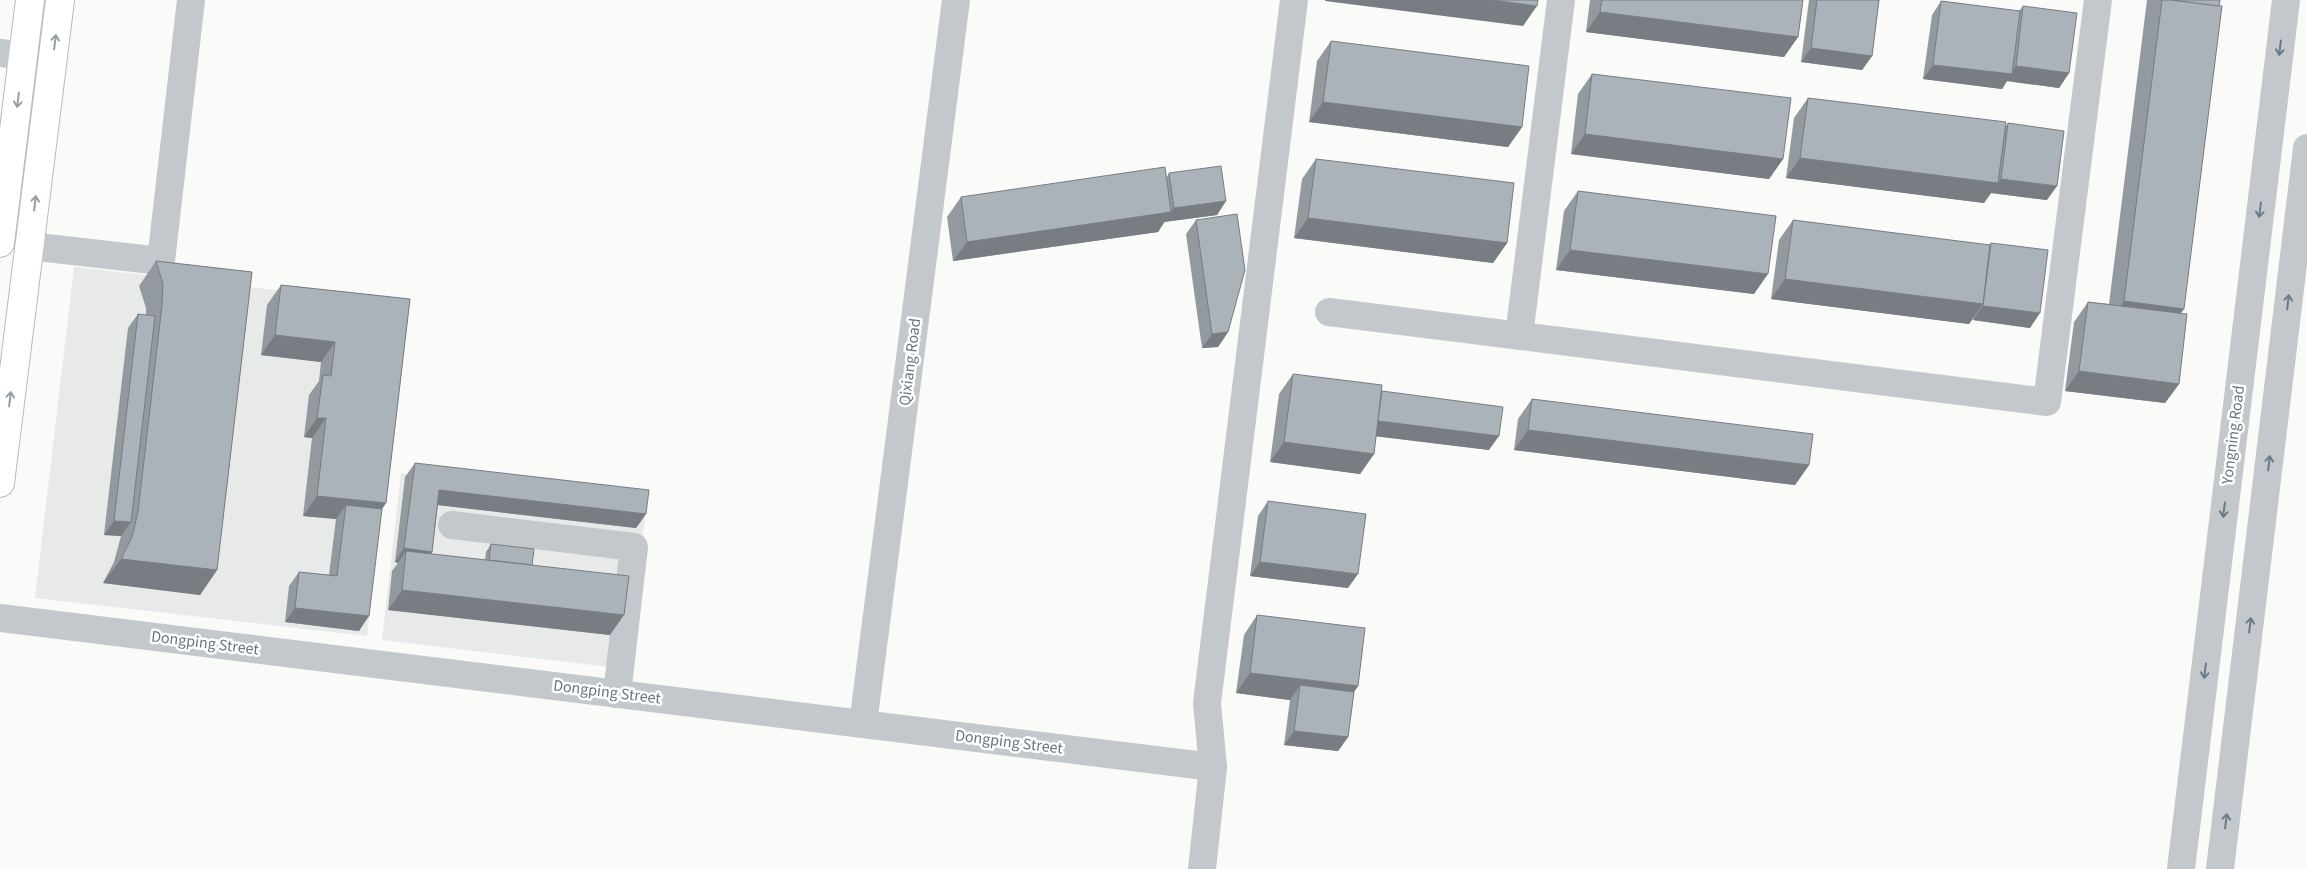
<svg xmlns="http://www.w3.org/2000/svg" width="2307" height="869" viewBox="0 0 2307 869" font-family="'Source Sans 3',sans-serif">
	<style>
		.built { fill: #e8e9e9 }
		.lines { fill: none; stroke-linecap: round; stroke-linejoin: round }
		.major-casing { stroke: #b5babe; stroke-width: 30 }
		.minor { stroke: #c3c8cc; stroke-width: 28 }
		.major { stroke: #fff; stroke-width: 28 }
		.wall { fill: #929a9f }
		.shaded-wall { fill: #777d82 }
		.building { fill: #aab3b9; stroke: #777d82 }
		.oneway { stroke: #939fa8 }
		.oneway2 { stroke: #6a7a87 }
		.labels { text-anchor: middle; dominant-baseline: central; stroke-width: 5; stroke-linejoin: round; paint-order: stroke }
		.street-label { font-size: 16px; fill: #657683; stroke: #fff }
	</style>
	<rect width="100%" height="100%" fill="#fafaf8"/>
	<g class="built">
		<polygon points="74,267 406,305 367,636 35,598"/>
		<polygon points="401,473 647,501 627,669 382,640"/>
	</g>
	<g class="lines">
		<defs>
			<g id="major">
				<polyline points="0,243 30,0"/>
				<polyline points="0,483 60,0"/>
			</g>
		</defs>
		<use href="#major" class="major-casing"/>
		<g class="minor">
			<polyline points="0,53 23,56"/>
			<polyline points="29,246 161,261 191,0"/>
			<polyline points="1329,312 2047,402 2098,0"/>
			<polyline points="1519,336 1561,0"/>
			<polyline points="452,525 634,547 617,694"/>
			<polyline points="0,618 1213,767"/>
			<polyline points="863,724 956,0"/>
			<polyline points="1202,869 1213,767 1207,703 1294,0"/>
			<polyline points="2181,869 2286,0"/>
			<polyline points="2220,869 2307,148"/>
		</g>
		<use href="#major" class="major"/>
	</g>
	<g class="wall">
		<polygon points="1590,0 1803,0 1798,37 1784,57 1586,32"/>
		<polygon points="1809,0 1879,0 1872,56 1862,70 1801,62"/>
		<polygon points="2147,0 2220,0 2180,313 2179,384 2165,403 2065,391 2074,322 2088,302 2109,304"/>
		<polygon points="1941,1 2019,11 2023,6 2069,73 2059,88 2007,81 2002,89 1923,79 1932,15"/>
		<polygon points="1331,41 1522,127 1508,147 1309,122 1317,61"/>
		<polygon points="1592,74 1783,159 1769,179 1571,154 1578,94"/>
		<polygon points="1808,98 2005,127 2008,123 2047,200 1991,193 1984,203 1786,178 1794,118"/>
		<polygon points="1316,159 1507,243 1493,263 1294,238 1302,179"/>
		<polygon points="1169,173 1226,201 1217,215 1164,222 1158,232 953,261 947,217 961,197 1167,177"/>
		<polygon points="1578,191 1754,294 1556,270 1564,211"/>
		<polygon points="1196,220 1228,332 1218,347 1202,348 1186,234"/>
		<polygon points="1793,220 1989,245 1991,243 2030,328 1973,320 1974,317 1969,324 1771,299 1779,240"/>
		<polygon points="156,261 252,272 217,570 200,595 103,583 114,562 121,536 104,535 128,328 138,314 146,315 146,308 139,286"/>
		<polygon points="281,285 410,299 386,503 382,509 359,631 285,622 289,586 299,572 329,575 336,519 303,516 312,438 304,437 309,395 319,381 321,362 261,355 267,305"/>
		<polygon points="1293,374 1382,391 1489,450 1376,436 1374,454 1360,474 1270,462 1279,394"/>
		<polygon points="1532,399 1809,465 1795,485 1514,450 1518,419"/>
		<polygon points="415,463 646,514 636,528 438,505 432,552 431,554 485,560 486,552 491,544 532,565 610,635 388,610 392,571 398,563 395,562 405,477"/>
		<polygon points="1268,501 1348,588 1250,576 1258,516"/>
		<polygon points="1257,615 1358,686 1354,692 1348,737 1338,751 1284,745 1290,700 1236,693 1244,635"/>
	</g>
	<g class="shaded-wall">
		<polygon points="1325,0 1492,0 1537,6 1523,26 1325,1"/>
		<polygon points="1600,12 1798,37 1784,57 1586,32"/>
		<polygon points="1811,48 1872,56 1862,70 1801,62"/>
		<polygon points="1933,65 2010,74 2016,66 2069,73 2059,88 2007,81 2002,89 1923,79"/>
		<polygon points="1323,102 1522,127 1508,147 1309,122"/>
		<polygon points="1585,134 1783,159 1769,179 1571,154"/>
		<polygon points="1800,158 1998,183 1984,203 1786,178"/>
		<polygon points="2001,179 2057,186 2047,200 1991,193"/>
		<polygon points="1226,201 1217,215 1164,222 1174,208"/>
		<polygon points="1171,212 1158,232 953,261 967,242"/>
		<polygon points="1308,218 1507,243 1493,263 1294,238"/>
		<polygon points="1570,250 1768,274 1754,294 1556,270"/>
		<polygon points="1785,279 1983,304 1969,324 1771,299"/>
		<polygon points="2124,301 2184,309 2166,333 2106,326"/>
		<polygon points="1983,306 2040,313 2030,328 1973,320"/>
		<polygon points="1228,332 1218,347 1202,348 1212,334"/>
		<polygon points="275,335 335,342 321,362 261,355"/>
		<polygon points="2079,371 2179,384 2165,403 2065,391"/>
		<polygon points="317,418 326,418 312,438 304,437"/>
		<polygon points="1375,421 1499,436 1489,450 1365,435"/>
		<polygon points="1528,430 1809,465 1795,485 1514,450"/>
		<polygon points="1284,442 1374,454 1360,474 1270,462"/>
		<polygon points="439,490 646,514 636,528 429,504"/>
		<polygon points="317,496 386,503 372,523 346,505 336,519 303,516"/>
		<polygon points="114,521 131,522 121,536 104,535"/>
		<polygon points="404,548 432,552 422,566 406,551 398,563 395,562"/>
		<polygon points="121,559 217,570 200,595 103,583"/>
		<polygon points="1260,562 1358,574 1348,588 1250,576"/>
		<polygon points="402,590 624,615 610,635 388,610"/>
		<polygon points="295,608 369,616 359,631 285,622"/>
		<polygon points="1250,673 1358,686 1344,706 1300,685 1290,700 1236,693"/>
		<polygon points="1294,731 1348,737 1338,751 1284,745"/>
	</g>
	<g class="building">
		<polygon points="1492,0 1538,0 1537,6"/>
		<polygon points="1602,0 1803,0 1798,37 1600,12"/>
		<polygon points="1817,0 1879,0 1872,56 1811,48"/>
		<polygon points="2162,0 2172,0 2222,6 2184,309 2124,301"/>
		<polygon points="2172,0 2220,0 2219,6"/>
		<polygon points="1941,1 2020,11 2012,74 1933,65"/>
		<polygon points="2023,6 2077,13 2069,73 2016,66"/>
		<polygon points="1331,41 1529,66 1522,127 1323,102"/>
		<polygon points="1592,74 1791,98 1783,159 1585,134"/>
		<polygon points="1808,98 2006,122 1998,183 1800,158"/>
		<polygon points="2008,123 2064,131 2057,186 2001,179"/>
		<polygon points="1316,159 1514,183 1507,243 1308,218"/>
		<polygon points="1221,166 1226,201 1174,208 1169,173"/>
		<polygon points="1165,167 1171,212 967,242 961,197"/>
		<polygon points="1578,191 1776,216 1768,274 1570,250"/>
		<polygon points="1237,214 1245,270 1228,332 1212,334 1196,220"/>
		<polygon points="1793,220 1990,245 1983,304 1785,279"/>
		<polygon points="1991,243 2048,250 2040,313 1983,306"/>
		<polygon points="156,261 252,272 217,570 121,559 132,537 138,512 162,305 163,284"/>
		<polygon points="281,285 410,299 386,503 317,496 326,418 317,418 323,375 331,376 335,342 275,335"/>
		<polygon points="2088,302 2187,314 2179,384 2079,371"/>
		<polygon points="138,314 155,316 131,522 114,521"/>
		<polygon points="1293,374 1382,385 1374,454 1284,442"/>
		<polygon points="1382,391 1503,407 1499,436 1378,421"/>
		<polygon points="1532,399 1813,434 1809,465 1528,430"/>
		<polygon points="415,463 649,490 646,514 439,490 432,552 404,548"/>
		<polygon points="1268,501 1366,514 1358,574 1260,562"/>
		<polygon points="346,505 382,509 369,616 295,608 299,572 337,576"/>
		<polygon points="491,544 534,549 532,565 489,560"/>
		<polygon points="406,551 629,576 624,615 402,590"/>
		<polygon points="1257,615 1365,628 1358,686 1250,673"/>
		<polygon points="1300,685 1354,692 1348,737 1294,731"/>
	</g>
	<defs><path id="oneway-shaft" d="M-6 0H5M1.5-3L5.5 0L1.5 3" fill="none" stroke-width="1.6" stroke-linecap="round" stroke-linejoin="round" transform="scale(1.25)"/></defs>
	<g class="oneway">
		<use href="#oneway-shaft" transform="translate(55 42) rotate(-83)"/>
		<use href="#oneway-shaft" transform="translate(18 100) rotate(97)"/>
		<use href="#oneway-shaft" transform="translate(35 203) rotate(-83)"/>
		<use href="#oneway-shaft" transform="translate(10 399) rotate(-83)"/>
	</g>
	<g class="oneway2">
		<use href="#oneway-shaft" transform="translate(2280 48) rotate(97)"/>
		<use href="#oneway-shaft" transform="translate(2260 210) rotate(97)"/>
		<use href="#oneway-shaft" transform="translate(2288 302) rotate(-83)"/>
		<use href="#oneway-shaft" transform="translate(2269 463) rotate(-83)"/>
		<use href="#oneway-shaft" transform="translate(2224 510) rotate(97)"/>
		<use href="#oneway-shaft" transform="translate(2250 625) rotate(-83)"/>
		<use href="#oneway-shaft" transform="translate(2205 671) rotate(97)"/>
		<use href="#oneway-shaft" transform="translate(2226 821) rotate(-83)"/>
	</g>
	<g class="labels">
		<g class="street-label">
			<text transform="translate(910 362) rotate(-83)">Qixiang Road</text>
			<text transform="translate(2233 435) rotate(-83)">Yongning Road</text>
			<text transform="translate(205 643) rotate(7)">Dongping Street</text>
			<text transform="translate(607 692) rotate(7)">Dongping Street</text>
			<text transform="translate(1009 742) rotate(7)">Dongping Street</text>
		</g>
	</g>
</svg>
